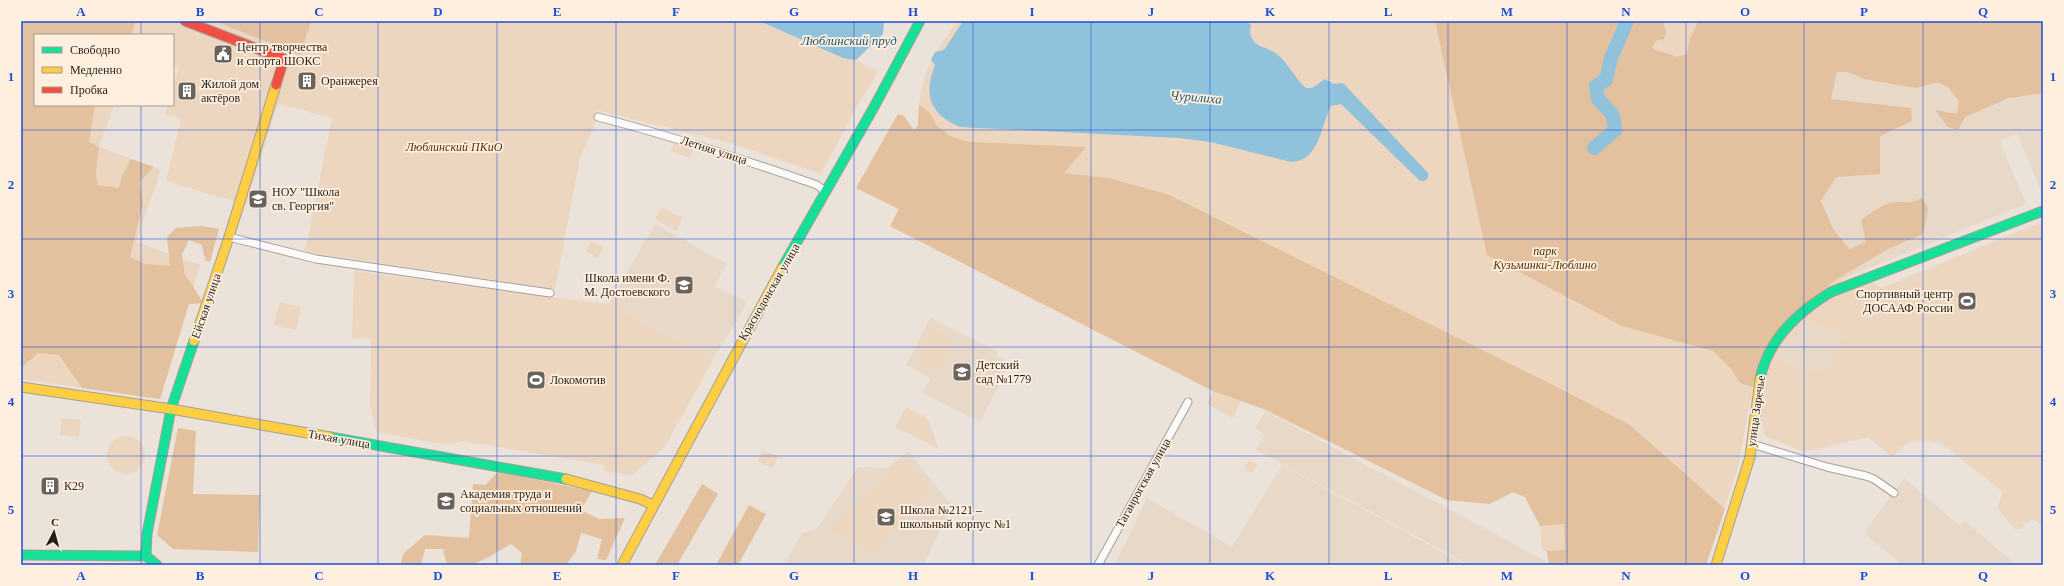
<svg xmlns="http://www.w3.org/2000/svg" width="2064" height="586" viewBox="0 0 2064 586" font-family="'Times New Roman',serif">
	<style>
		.built { fill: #e8d8c8 }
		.green { fill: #edd6bf; fill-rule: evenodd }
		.forest { fill: #e3c09e }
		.water { fill: #90c2dc }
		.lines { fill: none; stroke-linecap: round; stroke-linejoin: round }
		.river { stroke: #90c2dc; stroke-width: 14 }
		.street-casing { stroke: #a69f99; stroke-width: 9 }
		.fast-casing { stroke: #a69f99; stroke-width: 11 }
		.slow-casing { stroke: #a69f99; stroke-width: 11 }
		.jam-casing { stroke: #a69f99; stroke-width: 11 }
		.street { stroke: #fcfbf9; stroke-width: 7 }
		.fast { stroke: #16e098; stroke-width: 9 }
		.slow { stroke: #ffcf43; stroke-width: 9 }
		.jam { stroke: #f24e42; stroke-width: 9 }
		.grid { fill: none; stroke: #1d4ed8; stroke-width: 1; stroke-opacity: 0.55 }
		.labels { text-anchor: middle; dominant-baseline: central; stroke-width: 3.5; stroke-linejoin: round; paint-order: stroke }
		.poi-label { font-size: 12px; fill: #231e18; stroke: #ffefdf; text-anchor: start }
		.park-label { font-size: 12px; font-style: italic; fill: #573204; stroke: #ffefdf }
		.street-label { font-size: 12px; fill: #231e18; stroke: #ffefdf }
		.water-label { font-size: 13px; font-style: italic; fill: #1e5875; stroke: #ffefdf }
		.neatline { fill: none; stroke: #1d4ed8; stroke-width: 1.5 }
		.grid-label { font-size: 13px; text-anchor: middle; font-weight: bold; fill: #1d4ed8 }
	</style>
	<rect width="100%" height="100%" fill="#ebe2d9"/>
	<g class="built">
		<polygon points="1828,21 2043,21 2043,195 2017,133 2000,141 2026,204 1849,276 1823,262 1789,120"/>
		<polygon points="655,224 727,264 714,286 747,302 713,360 609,304"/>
		<polygon points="930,318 998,352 996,356 1010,363 980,422 923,393 930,378 906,365"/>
		<polygon points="1806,321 1827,329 1843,339 1825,368 1799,372 1776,354 1794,330 1798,330"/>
		<polygon points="1265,411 1546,561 1546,565 1470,565 1256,450 1265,434 1255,429"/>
		<polygon points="908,451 952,506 923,565 784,565 802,533 817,529 858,467 887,468"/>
		<polygon points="1282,465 1466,565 1115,565 1147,498 1232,547"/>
		<polygon points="1904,478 1960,526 1965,521 2016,565 1903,565 1864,533"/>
	</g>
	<g class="green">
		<polygon points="21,21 759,21 843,58 856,60 878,72 855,110 821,174 730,143 596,110 595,124 580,158 555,289 305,252 332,118 278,104 246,205 166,181 181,119 165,114 168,105 173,105 173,88 179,67 173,65 173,35 35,35 35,105 114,105 99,147 161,170 136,242 200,265 160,399 21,379"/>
		<path d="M957 21H1828L1791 68 1823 262 1849 276 1778 330 1765 348 1755 376 1738 467 1706 565H1549L1547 551H1542L1540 526 1525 497 1513 492 1490 504 1447 500 1263 409 1240 401 1233 418 1207 404 1213 391 890 226 899 209 856 188 898 114 904 116 914 130 918 125C919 77 930 60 957 21Z"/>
		<polygon points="674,142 693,148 690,158 671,151"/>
		<polygon points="661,207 683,218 676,231 655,219"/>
		<path d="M2043 221V527L2033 519 2019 529H2015L1997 507 2003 492 1941 443 1926 441 1908 442 1892 457 1868 437 1804 452 1765 436C1757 407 1760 374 1775 348 1785 330 1814 307 1831 297 1843 290 1858 286 1871 281L1881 288ZM1806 321 1827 329 1843 338 1825 368 1799 372 1776 354 1794 330H1798Z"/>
		<polygon points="591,241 603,247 598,258 586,251"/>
		<polygon points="354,271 609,304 713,360 665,447 632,475 604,471 604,465 463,441 448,445 376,432 370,405 371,339 352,338"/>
		<polygon points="280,302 301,307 296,330 274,325"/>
		<polygon points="930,328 954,340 937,373 914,361"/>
		<polygon points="906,407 927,418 939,449 895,427"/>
		<polygon points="62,418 81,420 79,437 60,435"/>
		<circle cx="126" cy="455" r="19"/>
		<polygon points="763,450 778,457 772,468 757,461"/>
		<polygon points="1249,459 1258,464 1252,473 1244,468"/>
		<polygon points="904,461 930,491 871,553 829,528"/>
	</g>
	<g class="forest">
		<polygon points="21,21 135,21 132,35 35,35 35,105 95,105 89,142 99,147 96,170 97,185 119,188 122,176 131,159 154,167 139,182 143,203 130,257 145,264 170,266 167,237 176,228 201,226 219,229 210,262 205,260 202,245 189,240 182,254 185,276 191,283 203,303 189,304 160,399 82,388 59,355 38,353 21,368"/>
		<polygon points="215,21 311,21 300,55"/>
		<path d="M1435 21H1663L1666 32 1664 39 1655 41 1652 48C1660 53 1668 52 1676 57L1687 54 1689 42 1698 21H2043V93L2009 98 1965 117 1958 130 1948 127 1935 110 1957 114 1959 101 1948 87 1937 82 1916 88 1864 79 1848 72H1837L1831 99 1911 108 1912 121 1880 136V174L1836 177 1821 201 1833 229 1849 249 1866 242 1861 220C1871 213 1884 202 1898 202 1911 202 1909 204 1922 198L1928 208 1923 234 1888 249 1834 281 1778 330 1762 355 1753 387 1740 383 1731 369 1713 351 1622 326 1487 255Z"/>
		<polygon points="919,105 930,113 937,126 950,136 969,142 1086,147 1064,173 1108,178 1167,194 1553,385 1630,425 1725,509 1706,565 1549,565 1547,551 1565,550 1564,524 1540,526 1525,497 1513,492 1490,504 1447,500 1264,409 1213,391 890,226 899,209 856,188 898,114 904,116 914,130 918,125"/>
		<polygon points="178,428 196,431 193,494 260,495 258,552 173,549 157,535"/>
		<path d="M498 472 592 491 581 510 599 519 625 518 606 560 597 559 602 539 581 533 576 551 566 565H520L522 553 511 544C494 553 465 576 446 562L443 549H425L421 565H402L401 561 404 553 425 535 469 538 473 484 485 485Z"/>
		<polygon points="702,484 718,494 677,565 655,565"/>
		<polygon points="749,505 766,514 738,565 716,565"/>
	</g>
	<g class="water">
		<polygon points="759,21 884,21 883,34 856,60 843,58"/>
		<path d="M963 21H1245L1251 25C1250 30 1249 35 1253 40 1258 47 1265 47 1272 51 1287 59 1294 78 1306 88H1312L1325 79 1334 84 1343 83 1428 173V178L1424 181H1420L1341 104 1331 106C1323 120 1320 151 1303 159 1300 161 1295 161 1291 162L1210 142 1179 138 960 127C930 115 923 94 935 65L931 60 935 52 944 50Z"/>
	</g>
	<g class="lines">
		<polyline class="river" points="1594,148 1615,130 1613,115 1598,99 1596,86 1606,80 1611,58 1627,21"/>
		<defs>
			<g id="street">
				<path d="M598 117C672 136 745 160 817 185L826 192"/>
				<polyline points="229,237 316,259 550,293"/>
				<polyline points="1752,444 1827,467 1866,476 1874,479 1894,493"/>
				<polyline points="1098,565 1188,402"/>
			</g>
			<g id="fast">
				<polyline points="782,268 874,107 920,21"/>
				<path d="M1760 379C1768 339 1798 312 1831 292L2043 211"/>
				<polyline points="330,437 566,479"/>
				<polyline points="21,555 146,556"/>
				<polyline points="146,556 147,534 171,409 194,341"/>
				<polyline points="146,556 157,565"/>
			</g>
			<g id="slow">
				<polyline points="194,341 228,240 276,85"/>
				<polyline points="21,387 171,409 330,437"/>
				<polyline points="566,479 640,499 653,505"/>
				<polyline points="622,565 782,268"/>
				<polyline points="1716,565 1750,457 1760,379"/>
			</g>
			<polyline id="jam" points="185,21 284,59 276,85"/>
		</defs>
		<use href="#street" class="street-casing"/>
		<use href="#fast" class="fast-casing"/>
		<use href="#slow" class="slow-casing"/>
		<use href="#jam" class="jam-casing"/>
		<use href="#street" class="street"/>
		<use href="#fast" class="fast"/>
		<use href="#slow" class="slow"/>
		<use href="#jam" class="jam"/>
	</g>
	<path class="grid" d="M141 21V35M260 21V565M378 21V565M497 21V565M616 21V565M735 21V565M854 21V565M973 21V565M1091 21V565M1210 21V565M1329 21V565M1448 21V565M1567 21V565M1686 21V565M1804 21V565M1923 21V565M141 105V565M21 130H2043M21 239H2043M21 347H2043M21 456H2043"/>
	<defs>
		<symbol id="civic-square" viewBox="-11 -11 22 22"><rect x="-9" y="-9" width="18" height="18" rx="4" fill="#69635c" stroke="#ffefdf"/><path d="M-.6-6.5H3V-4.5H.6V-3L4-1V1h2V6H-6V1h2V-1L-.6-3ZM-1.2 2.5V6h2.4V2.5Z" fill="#fff"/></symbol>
		<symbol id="building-square" viewBox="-11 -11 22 22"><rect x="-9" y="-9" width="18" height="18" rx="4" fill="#69635c" stroke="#ffefdf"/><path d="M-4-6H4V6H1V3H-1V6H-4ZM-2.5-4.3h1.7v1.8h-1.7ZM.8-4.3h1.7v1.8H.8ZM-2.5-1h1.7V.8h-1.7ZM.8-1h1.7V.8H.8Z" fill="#fff"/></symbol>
		<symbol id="school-square" viewBox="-11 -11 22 22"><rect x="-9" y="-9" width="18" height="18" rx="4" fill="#69635c" stroke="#ffefdf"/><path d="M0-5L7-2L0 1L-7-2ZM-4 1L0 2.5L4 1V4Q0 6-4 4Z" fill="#fff"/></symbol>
		<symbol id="stadium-square" viewBox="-11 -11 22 22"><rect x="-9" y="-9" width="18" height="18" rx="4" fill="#69635c" stroke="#ffefdf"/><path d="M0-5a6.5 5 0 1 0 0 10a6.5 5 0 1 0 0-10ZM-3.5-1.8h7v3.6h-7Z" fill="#fff"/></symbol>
		<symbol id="university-square" viewBox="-11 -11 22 22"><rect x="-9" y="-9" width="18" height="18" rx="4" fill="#69635c" stroke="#ffefdf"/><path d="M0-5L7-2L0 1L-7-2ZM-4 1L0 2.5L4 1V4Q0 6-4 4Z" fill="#fff"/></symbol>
	</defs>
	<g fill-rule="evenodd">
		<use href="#civic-square" x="212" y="43" width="22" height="22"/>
		<use href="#building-square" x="296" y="70" width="22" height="22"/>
		<use href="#building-square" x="176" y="80" width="22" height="22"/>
		<use href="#school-square" x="247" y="188" width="22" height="22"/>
		<use href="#school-square" x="673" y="274" width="22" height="22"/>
		<use href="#stadium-square" x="1956" y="290" width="22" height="22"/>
		<use href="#school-square" x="951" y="361" width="22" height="22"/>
		<use href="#stadium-square" x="525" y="369" width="22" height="22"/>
		<use href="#building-square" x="39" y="475" width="22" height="22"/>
		<use href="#university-square" x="435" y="490" width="22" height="22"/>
		<use href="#school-square" x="875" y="506" width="22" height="22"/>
	</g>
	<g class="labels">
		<g class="poi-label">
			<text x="237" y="47">Центр творчества<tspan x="237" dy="14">и спорта ШОКС</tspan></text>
			<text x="321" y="81">Оранжерея</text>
			<text x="201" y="84">Жилой дом<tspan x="201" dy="14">актёров</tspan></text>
			<text x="272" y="192">НОУ "Школа<tspan x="272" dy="14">св. Георгия"</tspan></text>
			<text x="670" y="278" text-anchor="end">Школа имени Ф.<tspan x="670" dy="14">М. Достоевского</tspan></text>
			<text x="1953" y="294" text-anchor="end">Спортивный центр<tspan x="1953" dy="14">ДОСААФ России</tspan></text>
			<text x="976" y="365">Детский<tspan x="976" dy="14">сад №1779</tspan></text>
			<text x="550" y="380">Локомотив</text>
			<text x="64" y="486">К29</text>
			<text x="460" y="494">Академия труда и<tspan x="460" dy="14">социальных отношений</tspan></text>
			<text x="900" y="510">Школа №2121 –<tspan x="900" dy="14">школьный корпус №1</tspan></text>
		</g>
		<g class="park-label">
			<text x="454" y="147">Люблинский ПКиО</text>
			<text x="1545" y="251">парк<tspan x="1545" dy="14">Кузьминки-Люблино</tspan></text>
		</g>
		<g class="street-label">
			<text transform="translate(714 150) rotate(18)">Летняя улица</text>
			<text transform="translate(769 292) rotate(-60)">Краснодонская улица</text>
			<text transform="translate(206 306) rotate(-71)">Ейская улица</text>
			<text transform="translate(1756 411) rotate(-82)">улица Заречье</text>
			<text transform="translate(339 439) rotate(10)">Тихая улица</text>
			<text transform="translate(1143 483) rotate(-61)">Таганрогская улица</text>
		</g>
		<g class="water-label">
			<text x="849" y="40">Люблинский пруд</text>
			<text transform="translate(1196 97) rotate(5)">Чурилиха</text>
		</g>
	</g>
	<rect width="2064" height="586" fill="none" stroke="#ffefdf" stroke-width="44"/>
	<rect x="34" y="34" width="140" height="72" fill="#ffefdf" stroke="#a79b8f"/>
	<rect x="42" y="47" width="20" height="6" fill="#16e098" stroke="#a79b8f"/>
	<text x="70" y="54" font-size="12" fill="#231e18">Свободно</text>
	<rect x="42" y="67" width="20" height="6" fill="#ffcf43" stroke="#a79b8f"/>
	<text x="70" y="74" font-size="12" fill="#231e18">Медленно</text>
	<rect x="42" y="87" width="20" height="6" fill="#f24e42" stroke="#a79b8f"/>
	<text x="70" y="94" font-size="12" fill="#231e18">Пробка</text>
	<g transform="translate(54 532) rotate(6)" stroke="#ffefdf" stroke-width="3" paint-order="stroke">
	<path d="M0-3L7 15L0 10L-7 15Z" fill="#231e18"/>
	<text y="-6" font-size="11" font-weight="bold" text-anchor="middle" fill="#231e18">С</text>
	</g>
	<rect x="22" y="22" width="2020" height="542" class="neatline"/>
	<g class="grid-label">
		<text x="81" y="16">A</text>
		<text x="200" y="16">B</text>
		<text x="319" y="16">C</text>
		<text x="438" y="16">D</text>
		<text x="557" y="16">E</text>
		<text x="676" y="16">F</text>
		<text x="794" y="16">G</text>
		<text x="913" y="16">H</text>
		<text x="1032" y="16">I</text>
		<text x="1151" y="16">J</text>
		<text x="1270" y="16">K</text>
		<text x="1388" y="16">L</text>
		<text x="1507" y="16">M</text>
		<text x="1626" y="16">N</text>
		<text x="1745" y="16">O</text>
		<text x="1864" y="16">P</text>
		<text x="1983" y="16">Q</text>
		<text x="11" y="81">1</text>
		<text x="2053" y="81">1</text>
		<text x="11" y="189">2</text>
		<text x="2053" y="189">2</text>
		<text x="11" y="298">3</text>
		<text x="2053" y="298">3</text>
		<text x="11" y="406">4</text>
		<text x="2053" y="406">4</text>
		<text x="11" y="514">5</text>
		<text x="2053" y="514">5</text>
		<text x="81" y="580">A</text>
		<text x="200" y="580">B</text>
		<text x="319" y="580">C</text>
		<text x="438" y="580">D</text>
		<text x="557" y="580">E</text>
		<text x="676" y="580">F</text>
		<text x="794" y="580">G</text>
		<text x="913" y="580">H</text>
		<text x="1032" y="580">I</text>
		<text x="1151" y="580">J</text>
		<text x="1270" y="580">K</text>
		<text x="1388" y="580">L</text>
		<text x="1507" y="580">M</text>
		<text x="1626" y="580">N</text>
		<text x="1745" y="580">O</text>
		<text x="1864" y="580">P</text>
		<text x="1983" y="580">Q</text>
	</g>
</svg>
